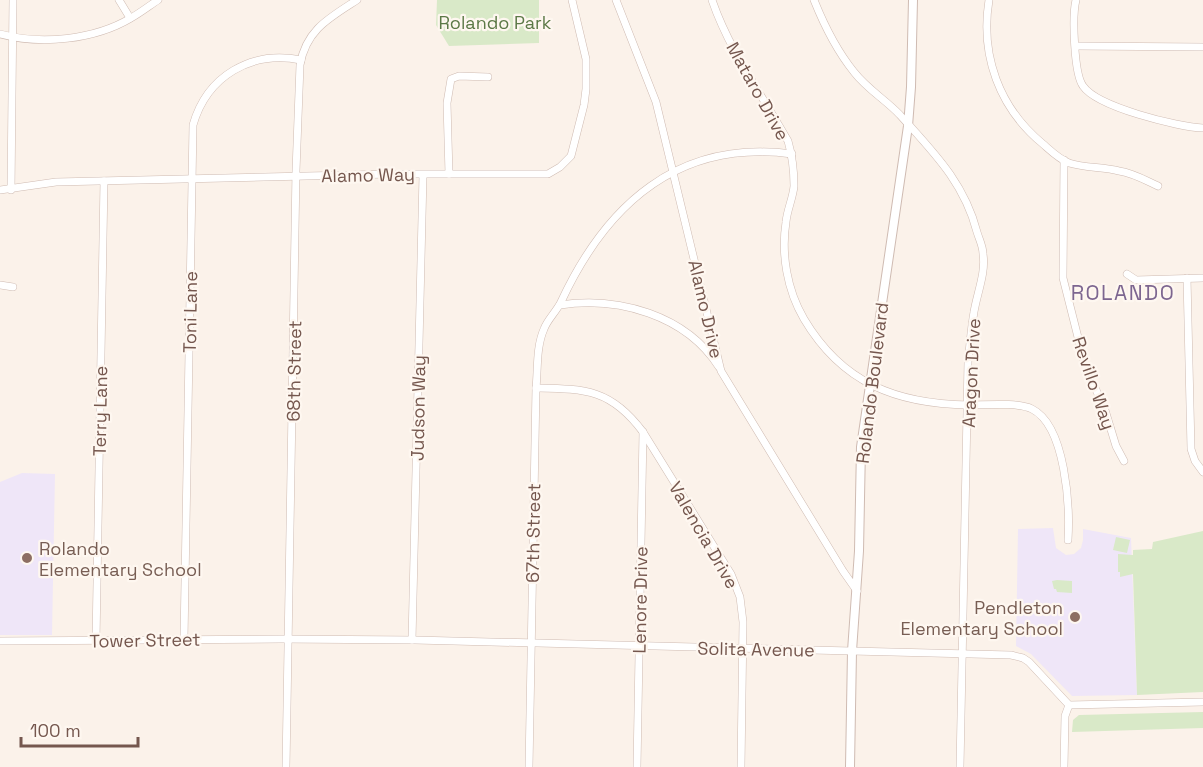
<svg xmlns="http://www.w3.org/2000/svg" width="1203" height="767" viewBox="0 0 1203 767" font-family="'Space Grotesk',sans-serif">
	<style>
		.education { fill: #efe6f8 }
		.green { fill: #d9e9c8 }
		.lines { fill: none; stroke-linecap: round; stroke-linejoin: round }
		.minor-casing { stroke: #cfbbb2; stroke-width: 8 }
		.tertiary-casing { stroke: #cfbbb2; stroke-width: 10 }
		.minor { stroke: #fff; stroke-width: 7 }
		.tertiary { stroke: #fff; stroke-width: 8 }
		.education-dot { fill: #8d6e63; stroke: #fef7f0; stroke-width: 2 }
		.labels { text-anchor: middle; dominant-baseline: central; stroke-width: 4.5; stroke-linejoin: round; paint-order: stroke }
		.park-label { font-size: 18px; fill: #5c7947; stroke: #fef7f0 }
		.street-label { font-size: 18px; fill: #75574e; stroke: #fef7f0 }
		.education-label { font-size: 18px; fill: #785e54; stroke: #fef7f0; text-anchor: start }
		.quarter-label { font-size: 21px; letter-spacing: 1.5px; fill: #7d6690; stroke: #fef7f0 }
	</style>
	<rect width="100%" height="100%" fill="#fbf2ea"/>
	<g class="education">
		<polygon points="22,473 55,474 52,635 0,635 0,482"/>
		<polygon points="1053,528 1056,548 1066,555 1074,554 1081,548 1083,540 1083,529 1131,538 1137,695 1072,696 1031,654 1016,646 1018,529"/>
	</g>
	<g class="green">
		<polygon points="437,0 539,0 539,43 449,46 436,25"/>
		<polygon points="1203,531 1203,692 1137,695 1133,574 1120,577 1120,572 1118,572 1118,554 1133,555 1133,550 1152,549 1153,542"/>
		<polygon points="1116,537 1130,540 1127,553 1113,550"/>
		<polygon points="1057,580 1072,581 1072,593 1057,592 1056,589 1054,589 1052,581"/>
		<polygon points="1203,712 1203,728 1072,732 1073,720 1079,715"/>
	</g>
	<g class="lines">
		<defs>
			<g id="minor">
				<polyline points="119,0 130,18"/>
				<polyline points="616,0 656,102 721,371 843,571 857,591"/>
				<path d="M712 0C729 50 762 95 788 141 792 155 794 171 794 186 793 198 787 210 786 222 781 254 787 290 804 319 842 383 896 404 969 405 985 405 1018 402 1032 409 1066 426 1070 507 1068 540"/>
				<path d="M814 0C824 25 837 51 854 72 867 89 886 100 900 115 933 152 964 182 977 232 979 239 983 246 983 254 986 273 977 293 974 312 971 328 970 345 968 362L960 767"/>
				<path d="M989 0C980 55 999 108 1043 144 1051 151 1059 159 1069 163 1085 168 1103 167 1119 171 1133 173 1145 180 1158 186"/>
				<path d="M1076 0C1072 16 1074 74 1083 86 1097 107 1178 127 1203 128"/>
				<path d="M0 34C41 45 94 40 131 18 140 13 149 6 158 0"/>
				<polyline points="1076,46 1203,47"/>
				<polyline points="1064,160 1063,278 1085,365 1105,410 1116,446 1124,461"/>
				<polyline points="449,174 447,103 451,79 459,76 488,77"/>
				<polyline points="0,190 56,182 391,174 548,174 560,167 571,156 584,105 586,89 586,59 572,0"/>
				<polyline points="11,190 13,0"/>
				<polyline points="1127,274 1136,280 1203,278"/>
				<polyline points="1187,278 1191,449 1195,461 1203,472"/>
				<polyline points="0,285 13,287"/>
				<path d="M560 305C618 296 686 315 719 367"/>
				<path d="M536 388C586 389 611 389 643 432L731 574 740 597 743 622 741 767"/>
				<path d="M184 639 193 125C207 76 251 50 301 60"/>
				<polyline points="412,640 423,175"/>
				<polyline points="0,641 281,639 415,640 1011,655 1023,658 1029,662 1069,705 1203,702"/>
				<polyline points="96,641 104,181"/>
				<path d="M286 767 296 171 300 65C306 30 329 18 357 0"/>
				<path d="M529 767 536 388C538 369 536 347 544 329 547 320 556 312 561 302 606 205 678 139 792 154"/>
				<polyline points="637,767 643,432"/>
				<polyline points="1064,767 1065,716 1069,705"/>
			</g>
			<polyline id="tertiary" points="850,767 852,651 859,551 861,447 908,126 911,87 913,0"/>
		</defs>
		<use href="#minor" class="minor-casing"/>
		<use href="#tertiary" class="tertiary-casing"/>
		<use href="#minor" class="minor"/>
		<use href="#tertiary" class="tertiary"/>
	</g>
	<g class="education-dot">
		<circle cx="27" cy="558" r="6"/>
		<circle cx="1075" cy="617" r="6"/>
	</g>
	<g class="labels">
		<g class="park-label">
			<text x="495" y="22">Rolando Park</text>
		</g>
		<g class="street-label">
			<text transform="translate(758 91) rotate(61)">Mataro Drive</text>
			<text transform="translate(368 175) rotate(-1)">Alamo Way</text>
			<text transform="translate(706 309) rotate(77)">Alamo Drive</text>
			<text transform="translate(190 312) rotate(-89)">Toni Lane</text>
			<text transform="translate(294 371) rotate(-89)">68th Street</text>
			<text transform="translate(971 373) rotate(-87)">Aragon Drive</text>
			<text transform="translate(872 383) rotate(-83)">Rolando Boulevard</text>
			<text transform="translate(1094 383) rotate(71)">Revillo Way</text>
			<text transform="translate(418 408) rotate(-89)">Judson Way</text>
			<text transform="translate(100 411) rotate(-89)">Terry Lane</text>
			<text transform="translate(533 533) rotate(-89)">67th Street</text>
			<text transform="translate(704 535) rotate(60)">Valencia Drive</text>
			<text transform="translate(640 600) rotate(-89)">Lenore Drive</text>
			<text transform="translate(145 640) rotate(-1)">Tower Street</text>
			<text transform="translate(756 649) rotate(1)">Solita Avenue</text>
		</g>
		<g class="education-label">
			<text x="39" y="548">Rolando<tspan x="39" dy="21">Elementary School</tspan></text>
			<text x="1063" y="607" text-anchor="end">Pendleton<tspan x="1063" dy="21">Elementary School</tspan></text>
		</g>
		<g class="quarter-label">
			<text x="1123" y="292">ROLANDO</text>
		</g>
	</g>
	<path d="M21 737v9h117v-9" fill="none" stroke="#75574e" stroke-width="3"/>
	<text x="30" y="737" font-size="18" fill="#75574e" stroke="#fef7f0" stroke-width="4.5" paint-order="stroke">100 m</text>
</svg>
